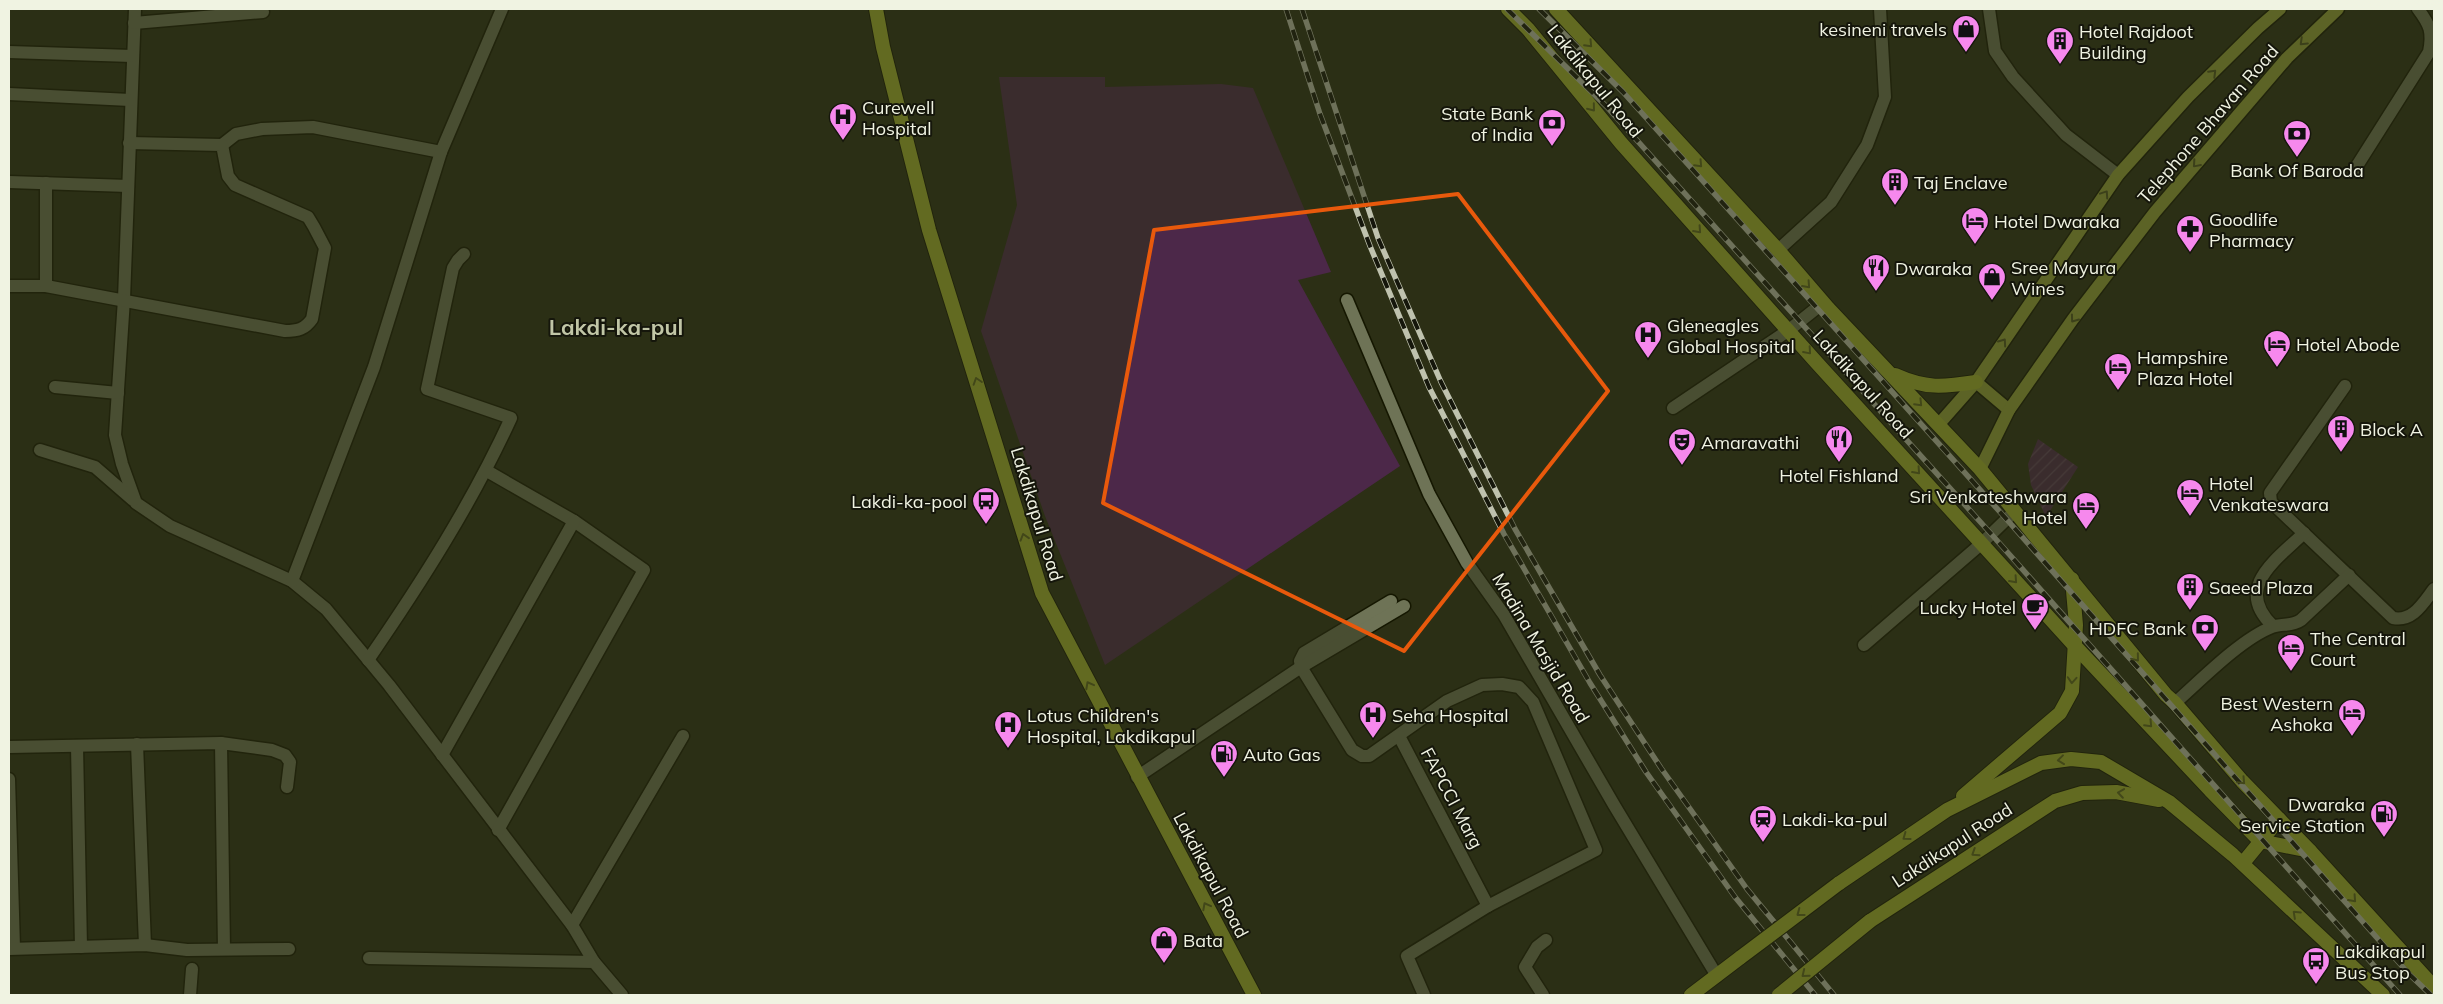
<svg xmlns="http://www.w3.org/2000/svg" width="2443" height="1004" viewBox="0 0 2443 1004" font-family="Mulish,sans-serif">
	<style>
		.grass { fill: #4c2849 }
		.garden { fill: url(#garden-furrows) }
		.lines { fill: none; stroke-linecap: round; stroke-linejoin: round }
		.minor-casing { stroke: #151700; stroke-width: 15 }
		.tertiary-casing { stroke: #151700; stroke-width: 15 }
		.primary-casing { stroke: #151700; stroke-width: 15 }
		.trunk-casing { stroke: #151700; stroke-width: 16 }
		.minor { stroke: #6e7356; stroke-width: 12 }
		.tertiary { stroke: #6e7356; stroke-width: 12 }
		.primary { stroke: #97a23a; stroke-width: 12 }
		.trunk { stroke: #a5b230; stroke-width: 14 }
		.rail-casing { stroke: #bfc2ae; stroke-width: 5.5 }
		.rail { stroke: #15160b; stroke-width: 4; stroke-dasharray: 11; stroke-linecap: butt }
		.trunk-bridge-casing { stroke: #151700; stroke-width: 16; stroke-linecap: butt }
		.trunk-bridge { stroke: #a5b230; stroke-width: 14 }
		.oneway { stroke: #505520 }
		.oneway2 { stroke: #5d641e }
		.marked { fill: none; stroke: #e8590c; stroke-width: 4; stroke-linejoin: round }
		.labels { text-anchor: middle; dominant-baseline: central; stroke-width: 4; stroke-linejoin: round; paint-order: stroke }
		.poi-label { font-size: 18px; fill: #f0f3e2; stroke: #15160b; text-anchor: start }
		.street-label { font-size: 18px; fill: #f0f3e2; stroke: #15160b }
		.district-label { font-size: 22px; font-weight: bold; fill: #c1c6a6; stroke: #15160b }
	</style>
	<defs>
		<pattern id="garden-furrows" width="10" height="10" patternUnits="userSpaceOnUse" patternTransform="scale(1.25)"><rect width="10" height="10" fill="#4c2849"/><path d="M-1 1l2-2M0 10L10 0M9 11l2-2" fill="none" stroke="#664863"/></pattern>
	</defs>
	<rect width="100%" height="100%" fill="#2c2f15"/>
	<polygon class="grass" points="999,77 1105,77 1105,87 1221,84 1253,88 1331,272 1298,280 1400,466 1105,665 1045,516 981,331 1017,205"/>
	<polygon class="garden" points="2038,439 2078,467 2046,517 2031,485 2028,464"/>
	<g class="lines">
		<defs>
			<g id="minor">
				<polyline points="135,9 124,299 115,435 122,464 136,503 170,526 292,581 326,609 389,685 572,925 594,962 622,995"/>
				<polyline points="134,23 263,12"/>
				<polyline points="9,52 132,56"/>
				<polyline points="9,94 130,100"/>
				<polyline points="222,145 236,134 262,129 313,127 441,152"/>
				<path d="M2355 169 2429 52C2433 32 2430 25 2418 9"/>
				<polyline points="9,182 128,186"/>
				<polyline points="1778,250 1831,202 1867,145 1885,97 1880,9"/>
				<path d="M9 286H46L285 331C298 331 305 329 312 319L325 248 314 227 308 217 235 185 228 176 222 145 129 143"/>
				<polyline points="46,286 46,183"/>
				<polyline points="1347,300 1429,494 1467,563 1504,615 1614,805 1717,976"/>
				<path d="M2345 386 2270 493 2271 502 2393 618C2413 622 2423 603 2434 589"/>
				<polyline points="55,387 118,393"/>
				<polyline points="1673,408 1789,330 1823,303"/>
				<polyline points="40,450 95,467 133,500"/>
				<polyline points="487,471 574,521 644,570 498,830"/>
				<polyline points="292,581 374,367 441,152 502,9"/>
				<polyline points="1391,601 1304,653 1300,661 1301,667 1352,750 1362,756 1369,756 1447,701 1482,685 1502,684 1519,687 1533,702 1596,850 1488,906 1407,956 1424,995"/>
				<path d="M2273 626C2233 588 2276 560 2304 533"/>
				<polyline points="1864,645 1981,544 2015,511"/>
				<path d="M368 660C421 583 472 503 511 418L427 389 453 268 458 260 464 254"/>
				<path d="M2175 703C2201 680 2241 639 2272 627 2282 623 2291 627 2301 620L2349 575"/>
				<polyline points="1399,736 1488,906"/>
				<polyline points="221,743 224,949"/>
				<polyline points="137,744 145,945"/>
				<polyline points="77,746 81,947"/>
				<polyline points="9,747 221,743 272,750 285,755 290,762 287,787"/>
				<polyline points="442,755 574,521"/>
				<polyline points="1137,777 1301,667 1404,606"/>
				<polyline points="9,779 14,948"/>
				<polyline points="572,925 683,736"/>
				<polyline points="9,949 145,945 187,950 289,949"/>
				<polyline points="369,958 594,962"/>
				<polyline points="190,995 192,969"/>
				<polyline points="1543,995 1525,967 1537,947 1546,940"/>
			</g>
			<polyline id="tertiary" points="1989,9 1995,51 2013,77 2066,135 2118,175"/>
			<g id="primary">
				<polyline points="1976,382 2009,410"/>
				<polyline points="1939,424 1976,382 2118,175 2188,97 2258,28 2280,9"/>
				<polyline points="1980,469 2009,410 2073,319 2155,212 2287,58 2338,9"/>
			</g>
			<g id="trunk">
				<polyline points="876,9 883,47 929,230 1042,593 1254,995"/>
				<polyline points="1508,9 1528,29 1621,143 1817,363 2074,645 2210,790 2260,841 2310,851"/>
				<polyline points="1556,9 1778,250 1828,308 1980,469 2166,695 2175,703 2242,781 2310,851 2434,987"/>
				<path d="M1895 375C1926 389 1943 387 1976 382"/>
				<polyline points="1963,796 2060,713 2072,691 2076,625 2072,579"/>
				<polyline points="2243,863 2279,819"/>
				<polyline points="1838,884 1947,810 2041,763 2071,759 2101,762 2169,802 2233,855 2383,995"/>
				<polyline points="1870,921 2055,801 2082,793 2116,792 2159,800"/>
				<polyline points="1691,995 1741,957"/>
			</g>
		</defs>
		<use href="#minor" class="minor-casing"/>
		<use href="#tertiary" class="tertiary-casing"/>
		<use href="#primary" class="primary-casing"/>
		<use href="#trunk" class="trunk-casing"/>
		<use href="#minor" class="minor"/>
		<use href="#tertiary" class="tertiary"/>
		<use href="#primary" class="primary"/>
		<use href="#trunk" class="trunk"/>
		<defs>
			<g id="rail">
				<polyline points="1286,9 1320,114 1370,246 1429,387 1504,534 1590,683 1646,772 1735,897 1815,995"/>
				<polyline points="1302,9 1378,238 1441,382 1515,529 1600,675 1661,768 1747,889 1834,995"/>
				<polyline points="1507,9 1607,107 1993,536 2400,995"/>
				<polyline points="1539,9 1623,92 2009,522 2409,974 2431,995"/>
			</g>
		</defs>
		<use href="#rail" class="rail-casing"/>
		<use href="#rail" class="rail"/>
		<defs>
			<g id="trunk-bridge">
				<polyline points="1741,957 1838,884"/>
				<polyline points="1779,995 1870,921"/>
			</g>
		</defs>
		<use href="#trunk-bridge" class="trunk-bridge-casing"/>
		<use href="#trunk-bridge" class="trunk-bridge"/>
	</g>
	<defs><path id="oneway-chevron" d="M-2-3.5L2.5 0L-2 3.5" fill="none" stroke-width="1.6" stroke-linecap="round" stroke-linejoin="round" transform="scale(1.25)"/></defs>
	<g class="oneway">
		<use href="#oneway-chevron" transform="translate(2303 42) rotate(136)"/>
		<use href="#oneway-chevron" transform="translate(2213 73) rotate(-45)"/>
		<use href="#oneway-chevron" transform="translate(2196 164) rotate(131)"/>
		<use href="#oneway-chevron" transform="translate(2105 194) rotate(-56)"/>
		<use href="#oneway-chevron" transform="translate(2074 319) rotate(126)"/>
		<use href="#oneway-chevron" transform="translate(2003 342) rotate(-55)"/>
	</g>
	<g class="oneway2">
		<use href="#oneway-chevron" transform="translate(1589 44) rotate(47)"/>
		<use href="#oneway-chevron" transform="translate(1592 108) rotate(51)"/>
		<use href="#oneway-chevron" transform="translate(1699 164) rotate(47)"/>
		<use href="#oneway-chevron" transform="translate(1698 230) rotate(48)"/>
		<use href="#oneway-chevron" transform="translate(1807 285) rotate(48)"/>
		<use href="#oneway-chevron" transform="translate(1808 351) rotate(49)"/>
		<use href="#oneway-chevron" transform="translate(977 381) rotate(-108)"/>
		<use href="#oneway-chevron" transform="translate(1919 403) rotate(46)"/>
		<use href="#oneway-chevron" transform="translate(1917 471) rotate(48)"/>
		<use href="#oneway-chevron" transform="translate(1024 537) rotate(-107)"/>
		<use href="#oneway-chevron" transform="translate(2014 580) rotate(48)"/>
		<use href="#oneway-chevron" transform="translate(2136 658) rotate(51)"/>
		<use href="#oneway-chevron" transform="translate(2072 680) rotate(94)"/>
		<use href="#oneway-chevron" transform="translate(1089 685) rotate(-118)"/>
		<use href="#oneway-chevron" transform="translate(2149 724) rotate(47)"/>
		<use href="#oneway-chevron" transform="translate(2061 760) rotate(173)"/>
		<use href="#oneway-chevron" transform="translate(2242 781) rotate(47)"/>
		<use href="#oneway-chevron" transform="translate(2121 793) rotate(-172)"/>
		<use href="#oneway-chevron" transform="translate(1906 837) rotate(144)"/>
		<use href="#oneway-chevron" transform="translate(1975 853) rotate(147)"/>
		<use href="#oneway-chevron" transform="translate(2353 899) rotate(48)"/>
		<use href="#oneway-chevron" transform="translate(1206 906) rotate(-118)"/>
		<use href="#oneway-chevron" transform="translate(1800 913) rotate(143)"/>
		<use href="#oneway-chevron" transform="translate(2296 914) rotate(-137)"/>
		<use href="#oneway-chevron" transform="translate(1805 974) rotate(141)"/>
	</g>
	<path d="M0 0H2443V1004H0ZM1458 194 1608 391 1404 651 1103 503 1154 230Z" fill="#2c2f15" fill-opacity=".55" fill-rule="evenodd"/>
	<path class="marked" d="M1458 194 1608 391 1404 651 1103 503 1154 230Z"/>
	<defs>
		<symbol id="shop-pin" viewBox="-11 -11 22 30"><path d="M0 17L-7.5 6A9.5 9.5 0 1 1 7.5 6Z" fill="#f688ed" stroke="#15160b"/><path d="M-5-2.5h2.3a2.7 3.5 0 0 1 5.4 0H5L5.5 6h-11ZM-1.5-2.5h3a1.5 2.3 0 0 0-3 0Z" fill="#111"/></symbol>
		<symbol id="building-pin" viewBox="-11 -11 22 30"><path d="M0 17L-7.5 6A9.5 9.5 0 1 1 7.5 6Z" fill="#f688ed" stroke="#15160b"/><path d="M-4-6H4V6H1V3H-1V6H-4ZM-2.5-4.3h1.7v1.8h-1.7ZM.8-4.3h1.7v1.8H.8ZM-2.5-1h1.7V.8h-1.7ZM.8-1h1.7V.8H.8Z" fill="#111"/></symbol>
		<symbol id="hospital-pin" viewBox="-11 -11 22 30"><path d="M0 17L-7.5 6A9.5 9.5 0 1 1 7.5 6Z" fill="#f688ed" stroke="#15160b"/><path d="M-5-5h3v3.5h4V-5h3V5h-3V1.5h-4V5h-3Z" fill="#111"/></symbol>
		<symbol id="bank-pin" viewBox="-11 -11 22 30"><path d="M0 17L-7.5 6A9.5 9.5 0 1 1 7.5 6Z" fill="#f688ed" stroke="#15160b"/><path d="M-6-4H6V4H-6ZM0-2.3a2.3 2.3 0 1 0 0 4.6a2.3 2.3 0 1 0 0-4.6Z" fill="#111"/></symbol>
		<symbol id="hotel-pin" viewBox="-11 -11 22 30"><path d="M0 17L-7.5 6A9.5 9.5 0 1 1 7.5 6Z" fill="#f688ed" stroke="#15160b"/><path d="M-6-4.5h1.5V1H6V5H4.5V3h-9V5H-6ZM-4 0a1.8 1.8 0 1 1 3.6 0ZM.5 0V-2.5h3Q6-2.5 6 0Z" fill="#111"/></symbol>
		<symbol id="pharmacy-pin" viewBox="-11 -11 22 30"><path d="M0 17L-7.5 6A9.5 9.5 0 1 1 7.5 6Z" fill="#f688ed" stroke="#15160b"/><path d="M-2-6h4v4h4v4h-4v4h-4v-4h-4v-4h4Z" fill="#111"/></symbol>
		<symbol id="restaurant-pin" viewBox="-11 -11 22 30"><path d="M0 17L-7.5 6A9.5 9.5 0 1 1 7.5 6Z" fill="#f688ed" stroke="#15160b"/><path d="M-5-6h1v4h1v-4h1v4h1v-4h1v5L-1.5 .5V6h-2V.5L-5-1ZM5-6V6H3V1.5H1.5Q1.5-4 5-6Z" fill="#111"/></symbol>
		<symbol id="theatre-pin" viewBox="-11 -11 22 30"><path d="M0 17L-7.5 6A9.5 9.5 0 1 1 7.5 6Z" fill="#f688ed" stroke="#15160b"/><path d="M-5-5.5Q0-4 5-5.5V0Q5 5 0 6Q-5 5-5 0ZM-3.3-2.5H-1v1.5H-3.3ZM1-2.5H3.3v1.5H1ZM-2.8 1Q0 5.5 2.8 1Z" fill="#111"/></symbol>
		<symbol id="bus-pin" viewBox="-11 -11 22 30"><path d="M0 17L-7.5 6A9.5 9.5 0 1 1 7.5 6Z" fill="#f688ed" stroke="#15160b"/><path d="M-5-6H5V4H4V6H2V4H-2V6H-4V4H-5ZM-3.5-4V0h7V-4ZM-3.5 1.2v1.5H-2V1.2ZM2 1.2v1.5H3.5V1.2Z" fill="#111"/></symbol>
		<symbol id="cafe-pin" viewBox="-11 -11 22 30"><path d="M0 17L-7.5 6A9.5 9.5 0 1 1 7.5 6Z" fill="#f688ed" stroke="#15160b"/><path d="M-5.5-4.5H6V0H3Q3 3.5 0 3.5H-2.5Q-5.5 3.5-5.5 0ZM3-3.2v2h1.7v-2ZM-6 4.5H4V6H-6Z" fill="#111"/></symbol>
		<symbol id="fuel-pin" viewBox="-11 -11 22 30"><path d="M0 17L-7.5 6A9.5 9.5 0 1 1 7.5 6Z" fill="#f688ed" stroke="#15160b"/><path d="M-5.5-6h7V0h2V4h1.3V-2.5L3-4.5l.8-.8L6-3V5H2.5V1h-1V6h-7ZM-4.2-4.7v3.2H.2V-4.7Z" fill="#111"/></symbol>
		<symbol id="station-pin" viewBox="-11 -11 22 30"><path d="M0 17L-7.5 6A9.5 9.5 0 1 1 7.5 6Z" fill="#f688ed" stroke="#15160b"/><path d="M-3-6H3Q5-6 5-4V2Q5 4 3 4L4.5 6H3L1.5 4h-3L-3 6H-4.5L-3 4Q-5 4-5 2V-4Q-5-6-3-6ZM-3.5-4v3h7v-3ZM-3.5 1v1.5H-2V1ZM2 1v1.5H3.5V1Z" fill="#111"/></symbol>
	</defs>
	<g fill-rule="evenodd">
		<use href="#shop-pin" x="1950" y="13" width="32" height="43"/>
		<use href="#building-pin" x="2044" y="25" width="32" height="43"/>
		<use href="#hospital-pin" x="827" y="101" width="32" height="43"/>
		<use href="#bank-pin" x="1536" y="107" width="32" height="43"/>
		<use href="#bank-pin" x="2281" y="118" width="32" height="43"/>
		<use href="#building-pin" x="1879" y="166" width="32" height="43"/>
		<use href="#hotel-pin" x="1959" y="205" width="32" height="43"/>
		<use href="#pharmacy-pin" x="2174" y="213" width="32" height="43"/>
		<use href="#restaurant-pin" x="1860" y="252" width="32" height="43"/>
		<use href="#shop-pin" x="1976" y="261" width="32" height="43"/>
		<use href="#hospital-pin" x="1632" y="319" width="32" height="43"/>
		<use href="#hotel-pin" x="2261" y="328" width="32" height="43"/>
		<use href="#hotel-pin" x="2102" y="351" width="32" height="43"/>
		<use href="#building-pin" x="2325" y="413" width="32" height="43"/>
		<use href="#restaurant-pin" x="1823" y="423" width="32" height="43"/>
		<use href="#theatre-pin" x="1666" y="426" width="32" height="43"/>
		<use href="#hotel-pin" x="2174" y="477" width="32" height="43"/>
		<use href="#bus-pin" x="970" y="485" width="32" height="43"/>
		<use href="#hotel-pin" x="2070" y="490" width="32" height="43"/>
		<use href="#building-pin" x="2174" y="571" width="32" height="43"/>
		<use href="#cafe-pin" x="2019" y="591" width="32" height="43"/>
		<use href="#bank-pin" x="2189" y="612" width="32" height="43"/>
		<use href="#hotel-pin" x="2275" y="632" width="32" height="43"/>
		<use href="#hotel-pin" x="2336" y="697" width="32" height="43"/>
		<use href="#hospital-pin" x="1357" y="699" width="32" height="43"/>
		<use href="#hospital-pin" x="992" y="709" width="32" height="43"/>
		<use href="#fuel-pin" x="1208" y="738" width="32" height="43"/>
		<use href="#fuel-pin" x="2368" y="798" width="32" height="43"/>
		<use href="#station-pin" x="1747" y="803" width="32" height="43"/>
		<use href="#shop-pin" x="1148" y="924" width="32" height="43"/>
		<use href="#bus-pin" x="2300" y="945" width="32" height="43"/>
	</g>
	<g class="labels">
		<g class="poi-label">
			<text x="1947" y="29" text-anchor="end">kesineni travels</text>
			<text x="2079" y="31">Hotel Rajdoot<tspan x="2079" dy="21">Building</tspan></text>
			<text x="862" y="107">Curewell<tspan x="862" dy="21">Hospital</tspan></text>
			<text x="1533" y="113" text-anchor="end">State Bank<tspan x="1533" dy="21">of India</tspan></text>
			<text x="2297" y="170" text-anchor="middle">Bank Of Baroda</text>
			<text x="1914" y="182">Taj Enclave</text>
			<text x="2209" y="219">Goodlife<tspan x="2209" dy="21">Pharmacy</tspan></text>
			<text x="1994" y="221">Hotel Dwaraka</text>
			<text x="2011" y="267">Sree Mayura<tspan x="2011" dy="21">Wines</tspan></text>
			<text x="1895" y="268">Dwaraka</text>
			<text x="1667" y="325">Gleneagles<tspan x="1667" dy="21">Global Hospital</tspan></text>
			<text x="2296" y="344">Hotel Abode</text>
			<text x="2137" y="357">Hampshire<tspan x="2137" dy="21">Plaza Hotel</tspan></text>
			<text x="2360" y="429">Block A</text>
			<text x="1701" y="442">Amaravathi</text>
			<text x="1839" y="475" text-anchor="middle">Hotel Fishland</text>
			<text x="2209" y="483">Hotel<tspan x="2209" dy="21">Venkateswara</tspan></text>
			<text x="2067" y="496" text-anchor="end">Sri Venkateshwara<tspan x="2067" dy="21">Hotel</tspan></text>
			<text x="967" y="501" text-anchor="end">Lakdi-ka-pool</text>
			<text x="2209" y="587">Saeed Plaza</text>
			<text x="2016" y="607" text-anchor="end">Lucky Hotel</text>
			<text x="2186" y="628" text-anchor="end">HDFC Bank</text>
			<text x="2310" y="638">The Central<tspan x="2310" dy="21">Court</tspan></text>
			<text x="2333" y="703" text-anchor="end">Best Western<tspan x="2333" dy="21">Ashoka</tspan></text>
			<text x="1027" y="715">Lotus Children's<tspan x="1027" dy="21">Hospital, Lakdikapul</tspan></text>
			<text x="1392" y="715">Seha Hospital</text>
			<text x="1243" y="754">Auto Gas</text>
			<text x="2365" y="804" text-anchor="end">Dwaraka<tspan x="2365" dy="21">Service Station</tspan></text>
			<text x="1782" y="819">Lakdi-ka-pul</text>
			<text x="1183" y="940">Bata</text>
			<text x="2335" y="951">Lakdikapul<tspan x="2335" dy="21">Bus Stop</tspan></text>
		</g>
		<g class="street-label">
			<text transform="translate(1595 81) rotate(51)">Lakdikapul Road</text>
			<text transform="translate(2208 124) rotate(-49)">Telephone Bhavan Road</text>
			<text transform="translate(1863 384) rotate(48)">Lakdikapul Road</text>
			<text transform="translate(1037 514) rotate(73)">Lakdikapul Road</text>
			<text transform="translate(1541 648) rotate(59)">Madina Masjid Road</text>
			<text transform="translate(1452 798) rotate(62)">FAPCCI Marg</text>
			<text transform="translate(1952 845) rotate(-33)">Lakdikapul Road</text>
			<text transform="translate(1211 875) rotate(62)">Lakdikapul Road</text>
		</g>
		<g class="district-label">
			<text x="616" y="327">Lakdi-ka-pul</text>
		</g>
	</g>
	<rect width="2443" height="1004" fill="none" stroke="#f0f3e2" stroke-width="20"/>
</svg>
